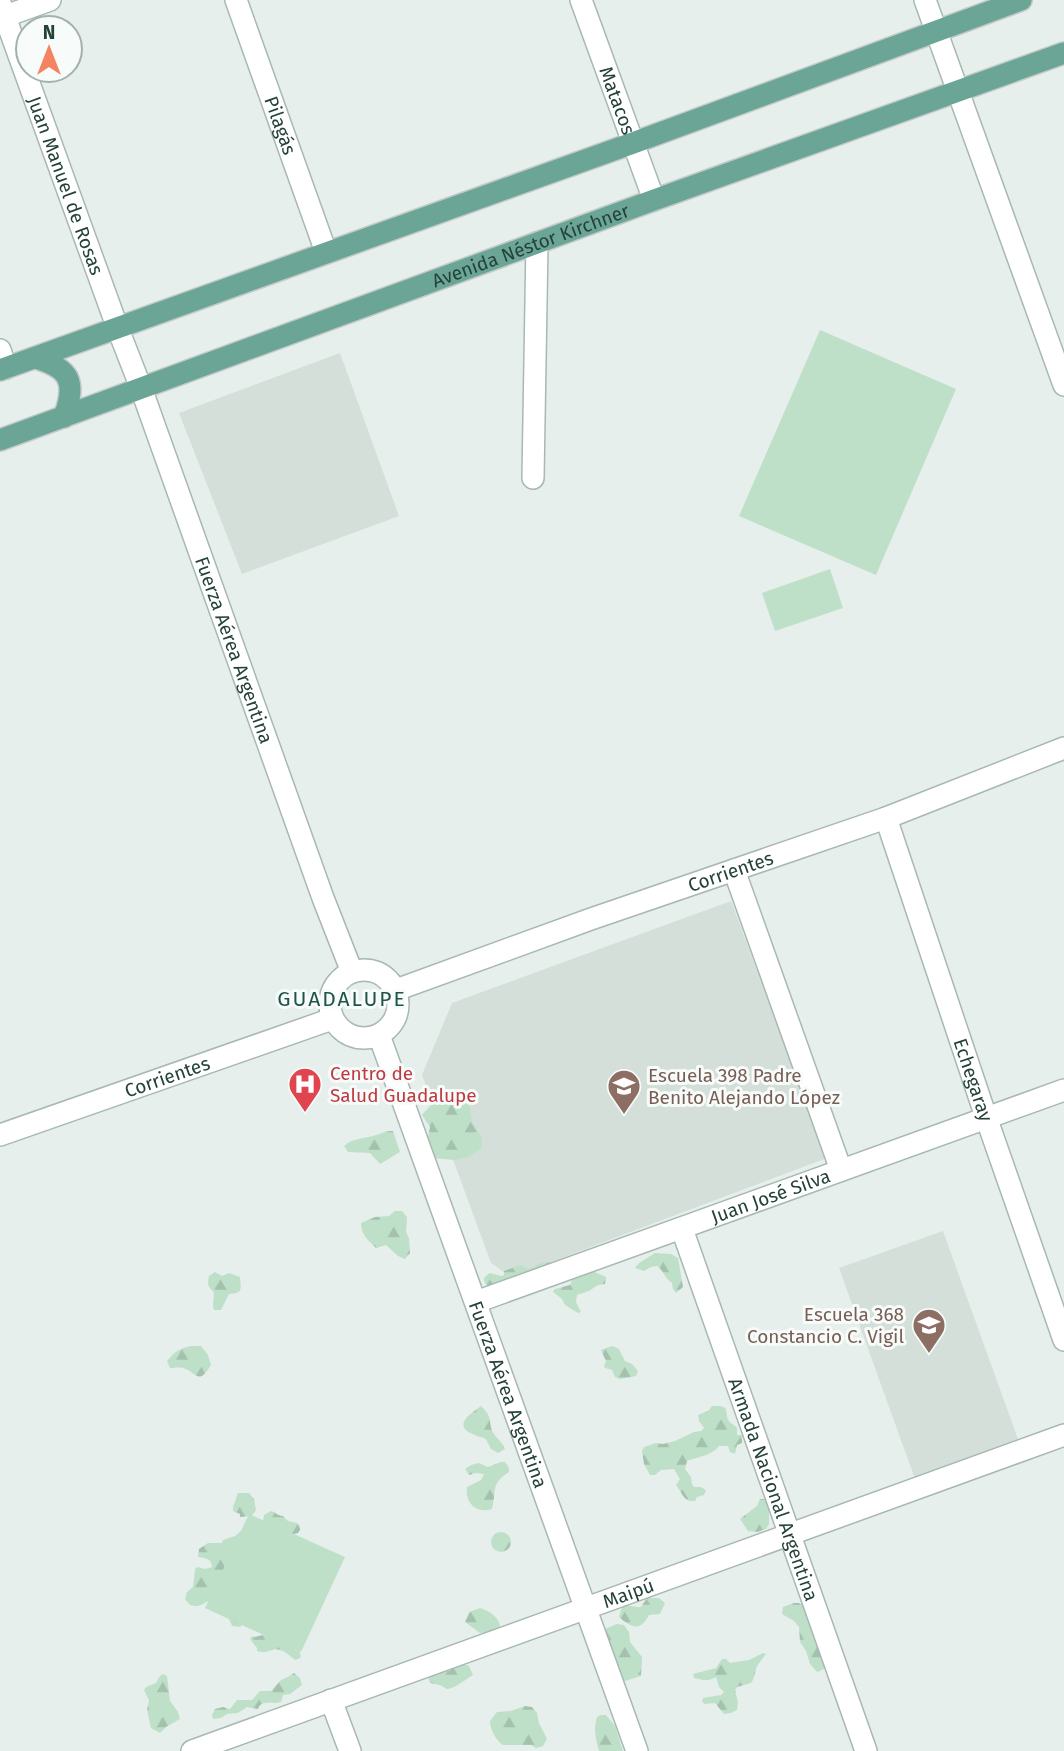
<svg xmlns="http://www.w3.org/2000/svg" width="1064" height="1751" viewBox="0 0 1064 1751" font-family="'Fira Sans',sans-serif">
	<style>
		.built { fill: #d4dfda }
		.forest { fill: url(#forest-firs) }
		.park { fill: #bfe0c8 }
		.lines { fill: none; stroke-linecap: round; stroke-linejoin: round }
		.minor-casing { stroke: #a8b8b2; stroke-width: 24 }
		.major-casing { stroke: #c2cac8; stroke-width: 24 }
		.minor { stroke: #fff; stroke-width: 21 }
		.major { stroke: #6aa596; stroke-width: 21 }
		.labels { text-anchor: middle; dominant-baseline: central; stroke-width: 6; stroke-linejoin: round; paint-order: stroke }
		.street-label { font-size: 19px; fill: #24423a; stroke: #f7fbf9 }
		.health-label { font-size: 19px; fill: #be3a42; stroke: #f7fbf9; text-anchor: start }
		.education-label { font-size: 19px; fill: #785e54; stroke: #f7fbf9; text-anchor: start }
		.neighbourhood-label { font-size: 21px; letter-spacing: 2px; fill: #1f5548; stroke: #f7fbf9 }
	</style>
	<defs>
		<pattern id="forest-firs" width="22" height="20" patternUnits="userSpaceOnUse" patternTransform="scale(1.75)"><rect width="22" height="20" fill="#bfe0c8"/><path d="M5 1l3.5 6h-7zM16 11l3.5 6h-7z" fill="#a4c1ad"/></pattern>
	</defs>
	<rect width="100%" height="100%" fill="#e6efeb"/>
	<g class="built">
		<polygon points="340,353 399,516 242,574 179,413"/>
		<polygon points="731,901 827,1158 511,1277 491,1263 422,1075 452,1003"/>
		<polygon points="943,1231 1019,1442 915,1479 839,1268"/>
	</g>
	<g class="forest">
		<polygon points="450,1095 458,1097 470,1107 472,1122 482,1138 481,1149 468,1157 454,1160 433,1158 427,1142 430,1127 422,1115 438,1097"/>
		<path d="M386 1131H393L400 1152 380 1164 370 1153 348 1152 344 1146C355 1136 373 1139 386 1131Z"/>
		<path d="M395 1211H402L407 1217 406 1232 409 1238 410 1253 405 1259 398 1256 386 1245 376 1248C368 1240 361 1235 361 1223L375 1217 389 1216Z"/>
		<path d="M655 1253 671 1254 678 1258 683 1287 676 1293 673 1289 672 1283C665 1279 664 1271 657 1266L651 1267 644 1271 635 1268 639 1263Z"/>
		<path d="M551 1262 554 1264 490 1288C483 1282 481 1278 490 1273L501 1276 504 1275V1271L521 1265 527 1269 534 1267 540 1263Z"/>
		<polygon points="590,1270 606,1277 605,1284 598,1285 589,1291 577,1295 576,1302 581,1312 578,1313 565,1305 562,1299 553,1292 555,1289 570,1285 575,1273"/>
		<path d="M215 1272 222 1276 229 1273 240 1277C241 1290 243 1293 229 1294L221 1310H214L213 1306 214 1292C208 1287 207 1285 209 1276Z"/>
		<path d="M190 1346H201L208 1355 211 1365C198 1386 198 1373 183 1368 180 1367 173 1368 170 1368L167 1361C174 1352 179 1349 190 1346Z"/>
		<polygon points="612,1346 619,1349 625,1361 632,1364 638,1371 636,1376 620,1379 615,1377 612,1370 605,1368 604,1366 606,1361 601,1350"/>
		<path d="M481 1406C494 1418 487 1422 494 1434 498 1440 503 1443 505 1449L498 1453 491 1449 486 1439C482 1437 478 1437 475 1435 451 1426 470 1414 481 1406Z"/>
		<path d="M712 1406C733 1405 723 1412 729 1421 731 1424 735 1425 737 1428V1435H742V1443L737 1445 735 1454 730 1452 728 1446H719C713 1455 698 1457 687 1461L685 1469 691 1477 692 1484 694 1487H701L706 1490 704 1495 697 1497 695 1501C683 1502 682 1492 676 1485L680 1479 674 1469 661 1470 655 1475H650L644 1464 642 1451 644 1447 656 1443 663 1444 675 1441 694 1432 701 1431 704 1428 699 1421 698 1415 708 1411Z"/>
		<path d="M501 1462H505L509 1468V1472C490 1484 497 1490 492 1509 476 1514 465 1503 467 1487L481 1480 484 1474 476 1473 469 1475 465 1469 471 1465 479 1463 488 1467Z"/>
		<polygon points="238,1493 249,1493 254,1499 256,1510 252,1516 240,1517 240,1514 233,1511 233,1507"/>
		<polygon points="760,1499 766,1499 769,1508 769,1524 766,1529 757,1532 748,1531 740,1519 757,1506"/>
		<path d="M271 1511C276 1512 277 1516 283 1516L288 1521C295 1523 300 1521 300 1530L298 1533 290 1535 263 1522 264 1515Z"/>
		<path d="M241 1531 247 1545 249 1620 240 1627 232 1626 229 1619 211 1599C203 1604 199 1608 190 1605L185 1599 187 1592 193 1587 195 1569 198 1567 205 1569 212 1567C212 1558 204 1558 198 1557L199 1549 208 1543H222L223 1540 235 1536Z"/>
		<circle cx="501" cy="1542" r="10"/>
		<path d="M647 1598H659L665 1603 660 1614 649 1615C640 1632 632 1628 619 1617L622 1607C629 1604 634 1608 641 1607Z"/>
		<polygon points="794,1603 799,1603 805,1607 825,1666 824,1669 817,1672 810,1664 806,1651 800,1642 799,1627 794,1621 782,1614 783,1607"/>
		<path d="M480 1608C488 1610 499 1617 500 1626L496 1632 480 1633 465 1622 469 1612Z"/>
		<polygon points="617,1624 624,1625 629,1632 630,1642 642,1657 641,1676 619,1683 595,1637 607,1628"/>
		<path d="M266 1634 290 1640 295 1650H299L301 1657 298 1659 295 1660C290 1656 285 1651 280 1650 271 1647 268 1655 257 1651V1648L250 1639 252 1636 255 1637Z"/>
		<path d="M763 1653 766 1654 757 1666 753 1680 751 1683 737 1687 735 1690 738 1702 737 1710 731 1713 724 1714 715 1703 705 1704 702 1702 703 1698 721 1695 724 1692 719 1687 716 1677C707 1682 704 1680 694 1678L693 1674 716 1668 722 1659H726L730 1663 749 1660Z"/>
		<path d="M463 1664 469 1666 473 1675C466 1679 454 1689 447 1689L440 1685 430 1683 427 1674 444 1670 450 1671 454 1665Z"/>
		<path d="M294 1673 300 1678 302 1685 290 1694 283 1695 281 1702C273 1705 261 1699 258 1709L247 1707 238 1713 227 1714 221 1718 213 1719 212 1715 215 1709 223 1707 230 1709 237 1700H252L260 1691H271L281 1680 288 1677Z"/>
		<polygon points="163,1674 167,1676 170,1701 178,1712 180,1719 166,1727 160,1733 151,1728 147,1710 149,1700 144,1690 146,1687 156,1683 160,1676"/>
		<path d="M525 1706 532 1707 537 1713 539 1723 547 1739 543 1746 536 1748 531 1745H503C496 1740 490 1730 490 1721L497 1712 511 1711Z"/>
		<path d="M601 1715H606L615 1726 623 1751H599C596 1739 593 1730 597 1717Z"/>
	</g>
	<g class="park">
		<polygon points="820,330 956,389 876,575 739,516"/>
		<polygon points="830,569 843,608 775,631 762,593"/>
		<polygon points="249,1514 345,1557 301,1652 205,1608"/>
	</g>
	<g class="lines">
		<defs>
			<g id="minor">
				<path id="s1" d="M236 0 326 252"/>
				<path id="s2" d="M581 0 654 200"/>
				<polyline points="925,0 1064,385"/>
				<path id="s3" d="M0 3 118 329 141 388 323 898 352 972"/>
				<polyline points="0,18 50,0"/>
				<polyline points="0,350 6,368"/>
				<polyline points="533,478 537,243"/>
				<path id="s4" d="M886 818 986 1117 1064 1340"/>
				<polyline points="734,870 841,1170"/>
				<circle cx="364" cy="1004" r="34"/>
				<path id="s5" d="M396 990 591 919 886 818 1064 748"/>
				<path id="s6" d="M379 1035 637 1751"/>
				<path id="s7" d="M0 1135 332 1019"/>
				<path id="s8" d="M682 1229 866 1751"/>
				<path id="s9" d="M476 1302 1064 1090"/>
				<polyline points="331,1700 350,1751"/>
				<path id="s10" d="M192 1751 1064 1435"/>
			</g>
			<g id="major">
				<path d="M35 358C70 368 77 382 64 417"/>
				<polyline points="0,370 633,143 1021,0"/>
				<path id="s11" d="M0 440 654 200 1064 53"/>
			</g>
		</defs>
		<use href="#minor" class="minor-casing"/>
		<use href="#major" class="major-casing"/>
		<use href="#minor" class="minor"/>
		<use href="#major" class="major"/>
	</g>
	<defs>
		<symbol id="hospital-pin" viewBox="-11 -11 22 30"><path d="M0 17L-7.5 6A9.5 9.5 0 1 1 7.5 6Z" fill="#e0444e" stroke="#f7fbf9"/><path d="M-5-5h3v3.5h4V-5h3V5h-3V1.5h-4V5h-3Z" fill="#fff"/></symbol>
		<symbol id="school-pin" viewBox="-11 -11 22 30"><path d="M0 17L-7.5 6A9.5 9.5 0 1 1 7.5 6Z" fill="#8d6e63" stroke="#f7fbf9"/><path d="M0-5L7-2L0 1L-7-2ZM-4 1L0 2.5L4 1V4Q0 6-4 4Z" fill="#fff"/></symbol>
	</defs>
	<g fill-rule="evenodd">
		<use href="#hospital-pin" x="286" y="1065" width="38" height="52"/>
		<use href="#school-pin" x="605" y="1067" width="38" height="52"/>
		<use href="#school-pin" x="910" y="1306" width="38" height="52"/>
	</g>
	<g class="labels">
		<g class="street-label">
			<text stroke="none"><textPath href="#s2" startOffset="107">Matacos</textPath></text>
			<text stroke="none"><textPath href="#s1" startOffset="133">Pilagás</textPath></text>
			<text stroke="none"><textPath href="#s3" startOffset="194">Juan Manuel de Rosas</textPath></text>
			<text stroke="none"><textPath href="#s11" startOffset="565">Avenida Néstor Kirchner</textPath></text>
			<text stroke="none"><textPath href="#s3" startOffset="688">Fuerza Aérea Argentina</textPath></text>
			<text stroke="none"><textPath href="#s5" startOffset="355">Corrientes</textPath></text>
			<text stroke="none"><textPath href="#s7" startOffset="177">Corrientes</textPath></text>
			<text stroke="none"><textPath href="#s4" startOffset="276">Echegaray</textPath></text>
			<text stroke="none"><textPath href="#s9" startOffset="313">Juan José Silva</textPath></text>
			<text stroke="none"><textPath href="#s6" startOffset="382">Fuerza Aérea Argentina</textPath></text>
			<text stroke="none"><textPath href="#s8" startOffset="276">Armada Nacional Argentina</textPath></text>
			<text stroke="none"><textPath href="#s10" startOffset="464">Maipú</textPath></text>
		</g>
		<g class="health-label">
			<text x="330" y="1073">Centro de<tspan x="330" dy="22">Salud Guadalupe</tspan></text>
		</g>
		<g class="education-label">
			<text x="648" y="1075">Escuela 398 Padre<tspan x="648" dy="22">Benito Alejando López</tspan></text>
			<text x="904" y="1314" text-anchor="end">Escuela 368<tspan x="904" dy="22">Constancio C. Vigil</tspan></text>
		</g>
		<g class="neighbourhood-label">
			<text x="342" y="999">GUADALUPE</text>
		</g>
	</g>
	<g transform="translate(49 49)"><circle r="33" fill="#f7fbf9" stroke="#a3b1ad" stroke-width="2"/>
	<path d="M0-5L12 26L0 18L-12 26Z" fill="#f4845f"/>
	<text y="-10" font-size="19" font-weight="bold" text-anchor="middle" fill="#24423a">N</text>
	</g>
</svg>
